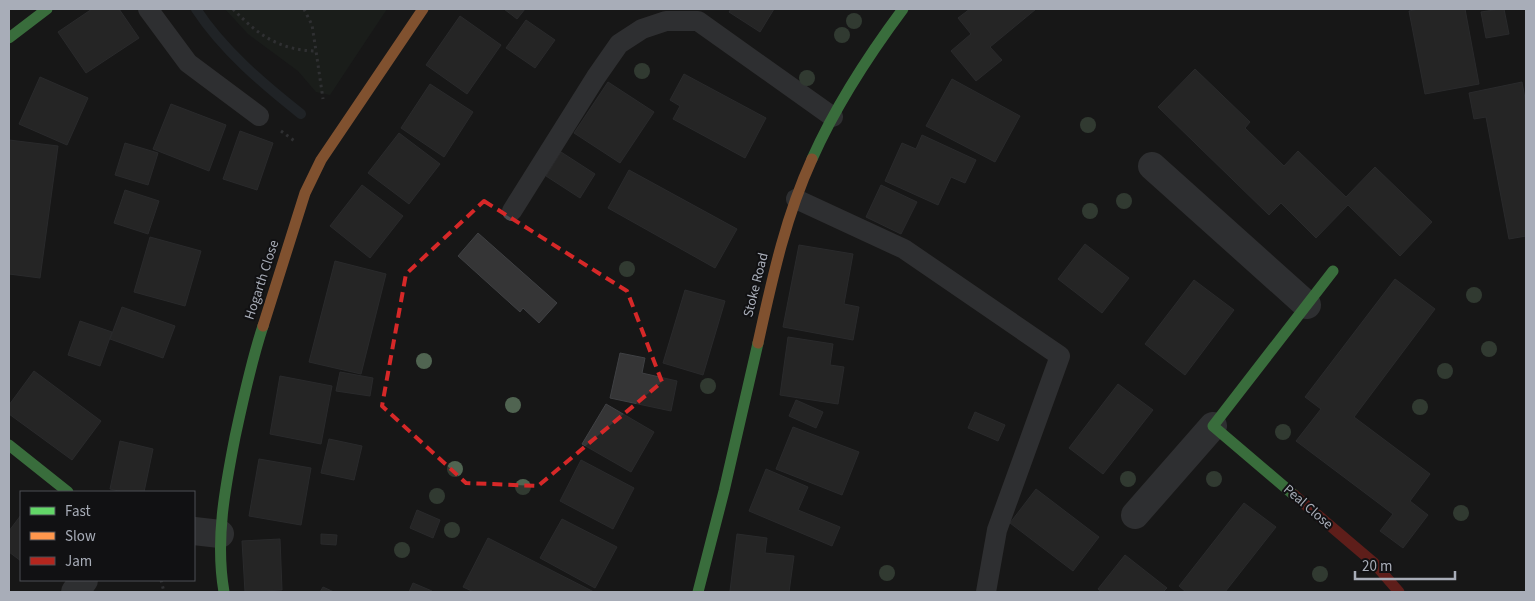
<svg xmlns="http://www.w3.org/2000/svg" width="1535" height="601" viewBox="0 0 1535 601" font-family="'Source Sans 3',sans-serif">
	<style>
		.green { fill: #1d241e }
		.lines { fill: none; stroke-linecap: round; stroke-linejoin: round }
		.stream { stroke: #2a3239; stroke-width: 10 }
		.building { fill: #353536; stroke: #3f4043 }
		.path { stroke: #4d4e52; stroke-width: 3; stroke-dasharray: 2.5 4; stroke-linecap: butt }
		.lane { stroke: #4b4c50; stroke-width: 20 }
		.street { stroke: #4b4c50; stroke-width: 28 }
		.fast { stroke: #63d668; stroke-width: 11 }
		.slow { stroke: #ff974d; stroke-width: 11 }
		.jam { stroke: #b3261e; stroke-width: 11 }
		.tree { fill: #506451 }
		.marked { fill: none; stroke: #d62828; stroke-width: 4; stroke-dasharray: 10 6; stroke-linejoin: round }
		.labels { text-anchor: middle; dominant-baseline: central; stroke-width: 4; stroke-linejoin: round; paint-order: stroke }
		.street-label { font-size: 14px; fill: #a8adb8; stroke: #111113 }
	</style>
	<rect width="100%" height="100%" fill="#171717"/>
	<polygon class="green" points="225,9 387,9 330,95 316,92 298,71 248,34"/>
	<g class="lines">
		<path class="stream" d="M196 9C223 50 263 84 301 114"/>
	</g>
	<g class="building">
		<polygon points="92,9 119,9 139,38 86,73 58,32"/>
		<polygon points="504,9 525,9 517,19"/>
		<polygon points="731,9 774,9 760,32 729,12"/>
		<polygon points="970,9 1036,9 990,47 1002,60 976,81 951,51 971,34 958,18"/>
		<polygon points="1419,9 1465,9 1479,84 1425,94 1409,11"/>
		<polygon points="1500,9 1504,9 1509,34 1486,38 1481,12"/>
		<polygon points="460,16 501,45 467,94 426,65"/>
		<polygon points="526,20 555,40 535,68 506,48"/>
		<polygon points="1195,69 1250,122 1245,128 1284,166 1298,151 1346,197 1375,167 1432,222 1400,256 1348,205 1316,238 1281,203 1269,215 1158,107"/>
		<polygon points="684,74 766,118 745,158 673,119 680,106 670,100"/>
		<polygon points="40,77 88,98 67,145 19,124"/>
		<polygon points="952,79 1020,116 995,162 926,126"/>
		<polygon points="608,82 654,112 620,163 574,133"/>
		<polygon points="1522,82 1526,104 1526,236 1509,239 1486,117 1474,119 1469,93"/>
		<polygon points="430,84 473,112 444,157 401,128"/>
		<polygon points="171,104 226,125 209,171 153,149"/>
		<polygon points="240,131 273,143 257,190 223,179"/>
		<polygon points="399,133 440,164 409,204 368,173"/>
		<polygon points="922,135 976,160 965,183 951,177 938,205 885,181 902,143 916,149"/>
		<polygon points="9,140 58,146 40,278 9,274"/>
		<polygon points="125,143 158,153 148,185 115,175"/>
		<polygon points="561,152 595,174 580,198 546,176"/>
		<polygon points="629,170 737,229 715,268 608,208"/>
		<polygon points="362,185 403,216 370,258 330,226"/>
		<polygon points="881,185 917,202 901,234 866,217"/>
		<polygon points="125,190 159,201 148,234 114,223"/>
		<polygon points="478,233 557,303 539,323 523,308 520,312 458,256"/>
		<polygon points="150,237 201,251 185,306 134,292"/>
		<polygon points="1085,244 1129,278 1102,313 1058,279"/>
		<polygon points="799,245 853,254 844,304 859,307 853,340 783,327"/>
		<polygon points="335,261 386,274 361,374 309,362"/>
		<polygon points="1395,279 1435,309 1354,417 1430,474 1410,501 1428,515 1403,548 1380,531 1393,514 1296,441 1321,409 1305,397"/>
		<polygon points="1194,280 1234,310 1185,375 1145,344"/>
		<polygon points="685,290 725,301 703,375 663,363"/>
		<polygon points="122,307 175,326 163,358 110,339"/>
		<polygon points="80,321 112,332 100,366 68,355"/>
		<polygon points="788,337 833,344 830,365 844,367 838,404 780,395"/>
		<polygon points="620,353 645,358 642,373 677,381 671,411 610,398"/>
		<polygon points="34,371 101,421 72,460 9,414 9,405"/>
		<polygon points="340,372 373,378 370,396 336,391"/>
		<polygon points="280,376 332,386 321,444 270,434"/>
		<polygon points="1118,384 1153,410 1103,474 1069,448"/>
		<polygon points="796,400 823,412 816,428 789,416"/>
		<polygon points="606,404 654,432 631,472 582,444"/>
		<polygon points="975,412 1005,425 998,441 968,428"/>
		<polygon points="793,427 859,452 842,495 776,469"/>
		<polygon points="329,439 362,446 354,480 321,473"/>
		<polygon points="120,441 153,449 144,492 123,492 110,489"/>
		<polygon points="259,459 311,468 301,525 249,516"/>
		<polygon points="581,460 634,488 613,529 560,501"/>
		<polygon points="766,469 808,487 798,510 840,527 832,546 749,511"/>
		<polygon points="1036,489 1099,537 1073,571 1010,523"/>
		<polygon points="1244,503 1276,527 1225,592 1186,592 1179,586"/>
		<polygon points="417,510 440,520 433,538 410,528"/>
		<polygon points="21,515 21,561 9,552 9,531"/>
		<polygon points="562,519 617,547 595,588 540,558"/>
		<polygon points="321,534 337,535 336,545 321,544"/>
		<polygon points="737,534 767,538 765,553 794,556 789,592 730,591"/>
		<polygon points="488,538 594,592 474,592 463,587"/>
		<polygon points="280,539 282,590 245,592 242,541"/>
		<polygon points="1125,555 1167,588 1163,592 1102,592 1098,589"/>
		<polygon points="413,583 432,591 431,592 409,592"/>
		<polygon points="323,587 334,592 320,592"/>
	</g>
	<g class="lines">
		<g class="path">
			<path d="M233 9C258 35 279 50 316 51L323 99"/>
			<polyline points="304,9 312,25 316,51"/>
			<polyline points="281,131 296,142"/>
			<polyline points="161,580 164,592"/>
		</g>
		<g class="lane">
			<polyline points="148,9 188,63 259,116"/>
			<polyline points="796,199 904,249 1060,356 997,530 986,592"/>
			<polyline points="512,211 596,77 619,44 642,29 666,21 698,21 833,117"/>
		</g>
		<g class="street">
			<polyline points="1152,166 1307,305"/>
			<polyline points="1135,515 1213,426"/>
			<polyline points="194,531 220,534"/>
			<polyline points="75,592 84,580"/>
		</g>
		<g class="fast">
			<polyline points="9,38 47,9"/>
			<path d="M812 159C836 105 868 56 903 9"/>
			<polyline points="9,445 68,492"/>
			<polyline points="1294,495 1213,426 1333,271"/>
			<path d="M224 592C215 540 225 488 235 437 243 400 251 362 263 326"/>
			<polyline points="698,592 724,491 758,343"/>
		</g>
		<g class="slow">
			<polyline points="263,326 305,193 321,160 423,9"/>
			<path d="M758 343C772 280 785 218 812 159"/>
		</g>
		<polyline class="jam" points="1294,495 1374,563 1399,592"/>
	</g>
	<g class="tree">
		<circle cx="854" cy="21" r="8"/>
		<circle cx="842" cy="35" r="8"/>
		<circle cx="642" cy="71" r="8"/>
		<circle cx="807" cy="78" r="8"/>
		<circle cx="1088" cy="125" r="8"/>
		<circle cx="1124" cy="201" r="8"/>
		<circle cx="1090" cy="211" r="8"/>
		<circle cx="627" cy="269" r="8"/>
		<circle cx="1474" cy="295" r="8"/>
		<circle cx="1489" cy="349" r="8"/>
		<circle cx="424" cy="361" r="8"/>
		<circle cx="1445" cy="371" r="8"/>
		<circle cx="708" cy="386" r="8"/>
		<circle cx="513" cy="405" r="8"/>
		<circle cx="1420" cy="407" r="8"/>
		<circle cx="1283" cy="432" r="8"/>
		<circle cx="455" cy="469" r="8"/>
		<circle cx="1128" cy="479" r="8"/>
		<circle cx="1214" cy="479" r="8"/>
		<circle cx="523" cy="487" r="8"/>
		<circle cx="437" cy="496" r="8"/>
		<circle cx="1461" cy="513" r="8"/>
		<circle cx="452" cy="530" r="8"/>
		<circle cx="402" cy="550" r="8"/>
		<circle cx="887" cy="573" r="8"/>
		<circle cx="1320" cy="574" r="8"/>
	</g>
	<path d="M0 0H1535V601H0ZM484 201 627 291 662 382 538 486 466 483 382 406 406 274Z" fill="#171717" fill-opacity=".55" fill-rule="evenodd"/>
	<path class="marked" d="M484 201 627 291 662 382 538 486 466 483 382 406 406 274Z"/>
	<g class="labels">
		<g class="street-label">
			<text transform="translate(262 280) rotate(-72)">Hogarth Close</text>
			<text transform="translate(756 285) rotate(-76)">Stoke Road</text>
			<text transform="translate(1308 507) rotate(41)">Peal Close</text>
		</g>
	</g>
	<rect width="1535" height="601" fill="none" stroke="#a8adb8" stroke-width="20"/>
	<rect x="20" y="491" width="175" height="90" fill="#111113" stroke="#4d4f55"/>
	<rect x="30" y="507" width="25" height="8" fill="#63d668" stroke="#4d4f55"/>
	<text x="65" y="516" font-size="15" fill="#a8adb8">Fast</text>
	<rect x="30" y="532" width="25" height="8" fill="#ff974d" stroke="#4d4f55"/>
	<text x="65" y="541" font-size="15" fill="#a8adb8">Slow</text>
	<rect x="30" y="557" width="25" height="8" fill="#b3261e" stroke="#4d4f55"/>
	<text x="65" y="566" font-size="15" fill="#a8adb8">Jam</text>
	<path d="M1355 571v8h100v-8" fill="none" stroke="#a8adb8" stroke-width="2.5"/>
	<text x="1362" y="571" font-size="15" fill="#a8adb8" stroke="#111113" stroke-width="4" paint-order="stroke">20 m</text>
</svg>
